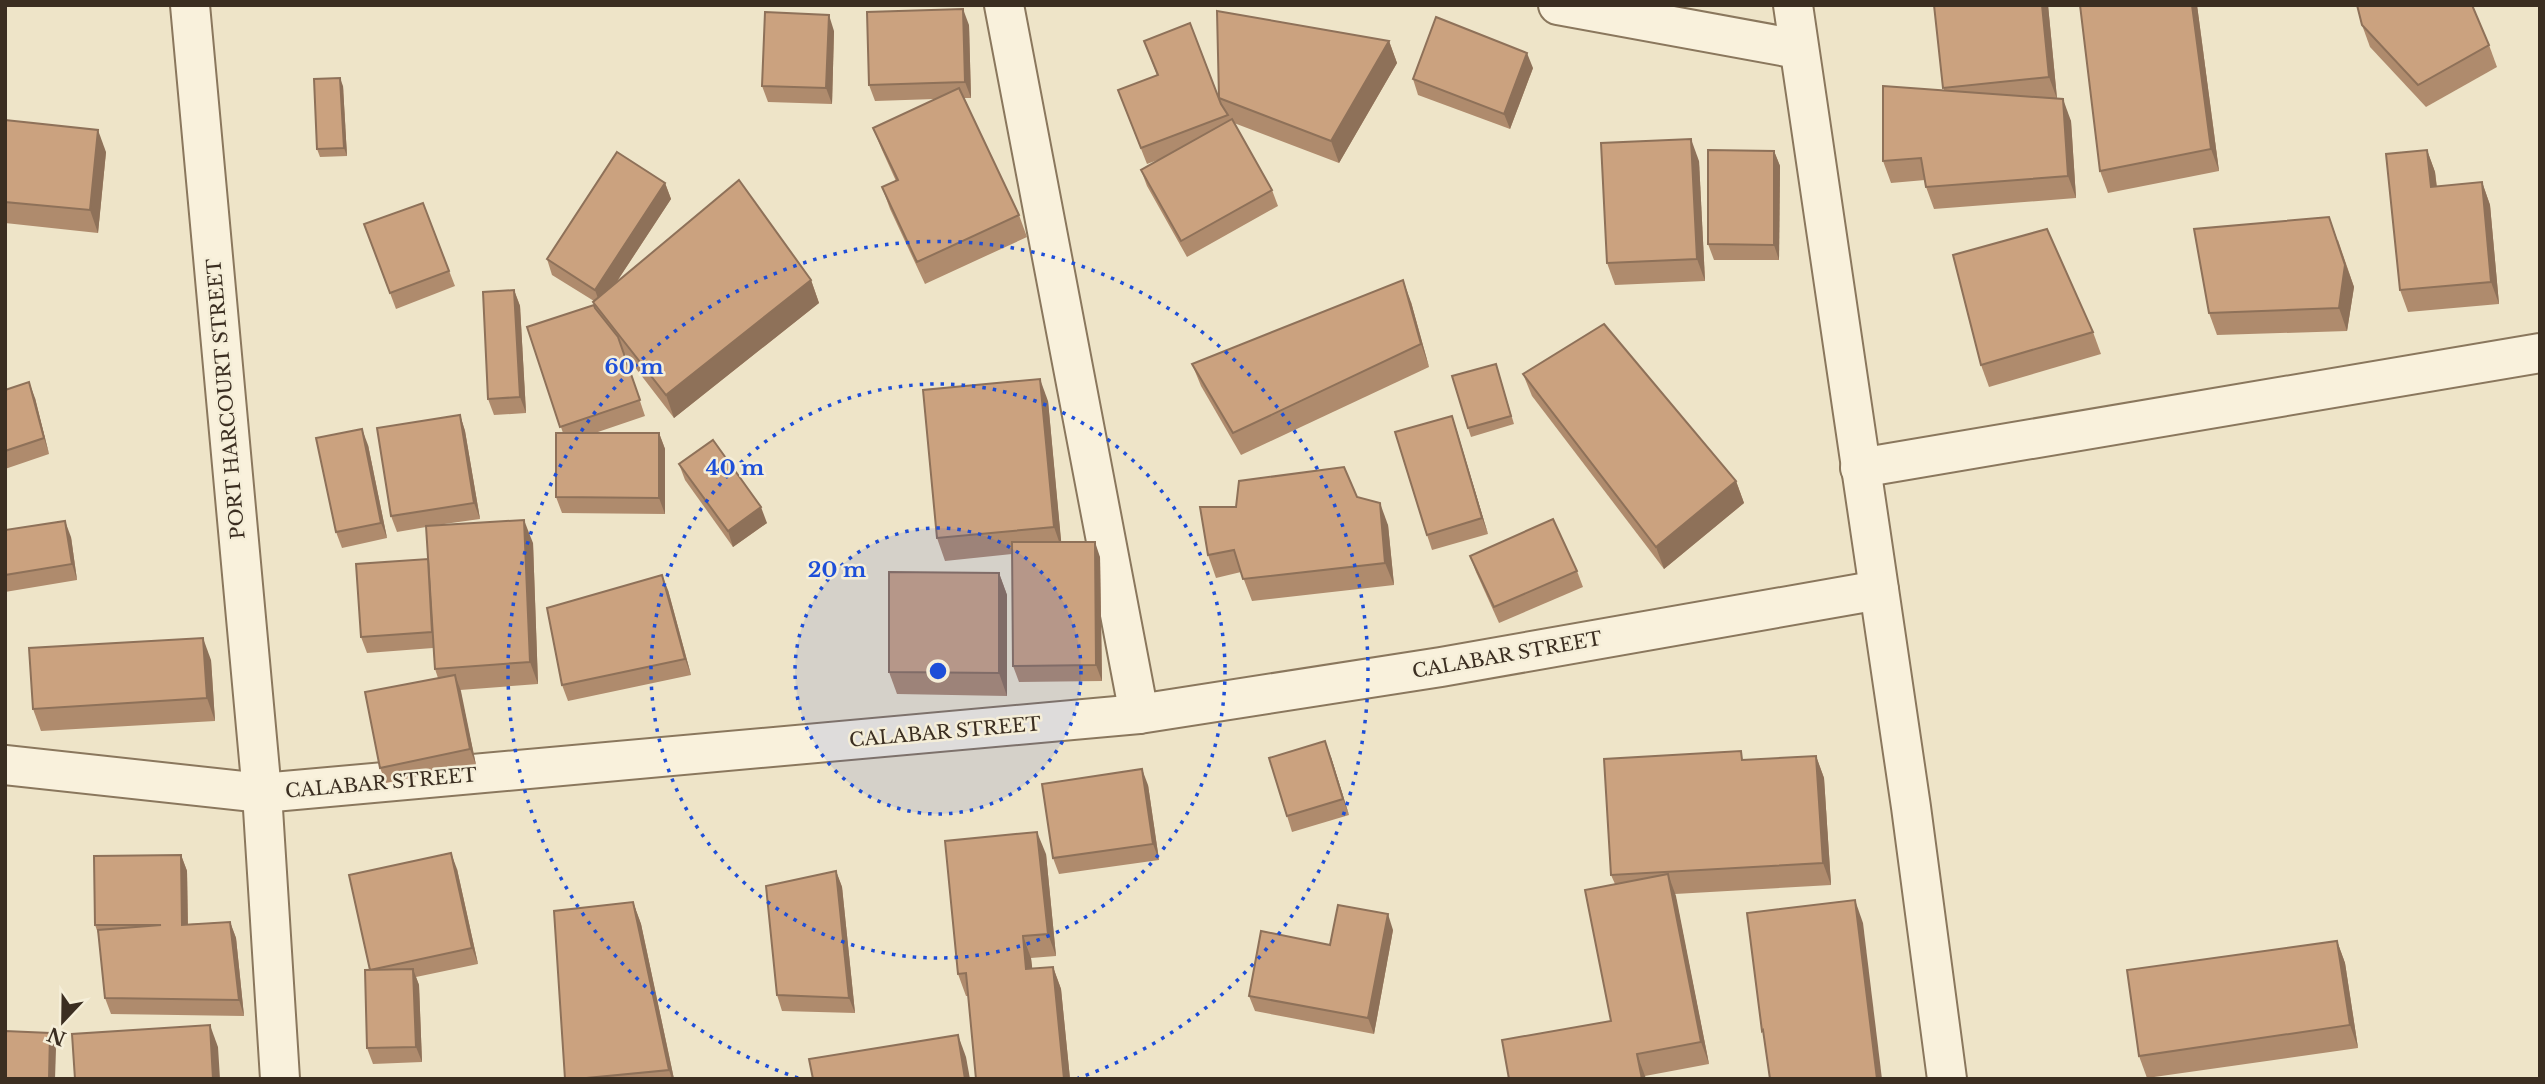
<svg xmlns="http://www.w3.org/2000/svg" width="2545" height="1084" viewBox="0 0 2545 1084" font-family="'Libre Baskerville',serif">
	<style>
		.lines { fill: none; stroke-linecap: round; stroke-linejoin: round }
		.minor-casing { stroke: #8a775d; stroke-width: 42 }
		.minor { stroke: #f9f1dc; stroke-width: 38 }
		.wall { fill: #af8b6d }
		.shaded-wall { fill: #8e7159 }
		.building { fill: #cba27f; stroke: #8e7159; stroke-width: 2 }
		.ring { fill: none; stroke: #1d4ed8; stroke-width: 3.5; stroke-dasharray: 3.5 7 }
		.labels { text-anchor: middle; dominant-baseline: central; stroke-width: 5; stroke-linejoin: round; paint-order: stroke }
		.street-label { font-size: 19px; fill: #3b2e21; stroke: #f5eed8 }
		.centre { fill: #1d4ed8; stroke: #f5eed8; stroke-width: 3.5 }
		.ring-label { font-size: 21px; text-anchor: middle; font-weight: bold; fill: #1d4ed8; stroke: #f5eed8; stroke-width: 5; stroke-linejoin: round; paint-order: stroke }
	</style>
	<rect width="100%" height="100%" fill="#eee4c8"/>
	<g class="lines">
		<defs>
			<g id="minor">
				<polyline points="190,5 262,793 280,1079"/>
				<polyline points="1004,5 1139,714"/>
				<polyline points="1558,5 1798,49"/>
				<polyline points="1793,5 1911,807 1947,1079"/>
				<polyline points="1860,468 2540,353"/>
				<polyline points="5,765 262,793 1139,714 1441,667 1879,590"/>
			</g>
		</defs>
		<use href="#minor" class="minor-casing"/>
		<use href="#minor" class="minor"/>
	</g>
	<g class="wall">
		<polygon points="1934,5 2048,5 2057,98 2071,121 2076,198 1934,209 1926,187 1925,180 1891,183 1883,161 1944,90"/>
		<polygon points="2197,5 2219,171 2108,193 2100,171"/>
		<polygon points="969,25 971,98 964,98 1019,215 1027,237 925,284 890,209 882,187 896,181 882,150 873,128 935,99 875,101 869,85"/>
		<polygon points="2362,25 2489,45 2497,67 2426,107 2370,47"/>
		<polygon points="834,31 832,104 768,102 762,86"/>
		<polygon points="1144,41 1219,98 1389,41 1397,63 1339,163 1234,123 1272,190 1278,206 1187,257 1147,186 1141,170 1163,158 1147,164 1124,106 1157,75"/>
		<polygon points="1533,68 1510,129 1418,95 1413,79"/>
		<polygon points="343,86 347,156 320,157 317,149"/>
		<polygon points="5,120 106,152 98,233 5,223"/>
		<polygon points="2427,150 2435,172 2437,187 2482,182 2490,205 2499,304 2408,312 2400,290"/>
		<polygon points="1774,151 1780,166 1779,260 1714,260 1708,244"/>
		<polygon points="1699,161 1705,281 1615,285 1607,263"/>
		<polygon points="665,183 671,199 616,283 811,280 819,303 674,418 624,353 645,416 595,433 659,433 665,449 665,514 562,513 556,497 563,433 527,327 594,305 594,301 552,275 547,259"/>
		<polygon points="423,203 455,286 396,309 364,224"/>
		<polygon points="2338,240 2354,287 2347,331 2217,335 2209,313"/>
		<polygon points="514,290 520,306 526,413 494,415 488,399"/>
		<polygon points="1411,302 1429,367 1241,455 1201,386 1192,364"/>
		<polygon points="2093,332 2101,354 1989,387 1981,365"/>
		<polygon points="1496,364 1514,424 1471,437 1468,428"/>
		<polygon points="1523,374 1736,481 1744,503 1664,569 1532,396"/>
		<polygon points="5,390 35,398 49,454 5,469"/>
		<polygon points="1048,401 1061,542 1100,557 1102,681 1019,682 1013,666 1012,554 945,561 937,538"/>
		<polygon points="460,415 465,431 480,519 437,525 533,543 538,684 460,690 476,765 386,783 380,768 438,678 435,669 433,648 367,653 361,637 428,559 426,527 397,532 391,516"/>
		<polygon points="1452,416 1488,534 1432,550 1427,535"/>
		<polygon points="368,445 387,538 342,548 336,532"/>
		<polygon points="679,464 767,523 733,547 685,480"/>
		<polygon points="1357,497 1388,525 1394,585 1252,601 1241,572 1216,578 1208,555"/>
		<polygon points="5,530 71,537 77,580 5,592"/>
		<polygon points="1470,556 1577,571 1583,587 1499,623 1476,572"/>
		<polygon points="999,573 1007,595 1007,696 897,694 889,672"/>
		<polygon points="668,590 691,675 568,701 562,685"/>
		<polygon points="211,660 215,721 41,731 33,709"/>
		<polygon points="1816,756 1824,778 1831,885 1675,894 1709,1064 1645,1076 1646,1079 1509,1079 1611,1021 1615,884 1611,875 1744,760"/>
		<polygon points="1331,757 1349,815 1292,832 1287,816"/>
		<polygon points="1148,785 1159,860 1059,874 1053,858"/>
		<polygon points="1046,854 1056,956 1031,958 1032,969 1053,967 1061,989 1070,1079 976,1079 968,996 966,996 958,974"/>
		<polygon points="181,855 187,871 188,924 230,922 236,938 244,1016 111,1014 105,998 99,936 95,925"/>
		<polygon points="457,869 478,964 416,977 419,985 422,1062 373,1064 367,1048 370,970"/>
		<polygon points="836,871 842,887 855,1013 782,1011 777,995"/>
		<polygon points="633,902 641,924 674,1079 565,1079"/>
		<polygon points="1393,930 1374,1034 1255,1011 1249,996"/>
		<polygon points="2337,941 2345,963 2358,1048 2147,1078 2139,1056"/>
	</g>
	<g class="shaded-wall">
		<polygon points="2042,5 2048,5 2057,99 2049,77"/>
		<polygon points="2192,5 2197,5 2219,171 2211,149"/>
		<polygon points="963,9 969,25 971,98 965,82"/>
		<polygon points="829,15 834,31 832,104 826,88"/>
		<polygon points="1389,41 1397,63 1339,163 1331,141"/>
		<polygon points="1527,53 1533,68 1510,129 1504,114"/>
		<polygon points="340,78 343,86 347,156 344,148"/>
		<polygon points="2063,99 2071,121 2076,198 2068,176"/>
		<polygon points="98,130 106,152 98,233 90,210"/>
		<polygon points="1691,139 1699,161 1705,281 1697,259"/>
		<polygon points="2427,150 2435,172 2439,210 2431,187"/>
		<polygon points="1774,151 1780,166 1779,260 1774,245"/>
		<polygon points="2482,182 2490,205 2499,304 2491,282"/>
		<polygon points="665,183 671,199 602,304 600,304 595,290"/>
		<polygon points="2329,217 2354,287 2347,331 2339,308"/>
		<polygon points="811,280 819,303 674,418 666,395"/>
		<polygon points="1403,280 1411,302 1429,367 1421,344"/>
		<polygon points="514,290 520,306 526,413 520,397"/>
		<polygon points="1040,379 1048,401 1062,550 1054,527"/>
		<polygon points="29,382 35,398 49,454 44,438"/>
		<polygon points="460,415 465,431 480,519 474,503"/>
		<polygon points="1452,416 1457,431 1488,534 1482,518"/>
		<polygon points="362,429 368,445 387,538 381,523"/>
		<polygon points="659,433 665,449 665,514 659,498"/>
		<polygon points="1736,481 1744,503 1664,569 1656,547"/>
		<polygon points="1380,503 1388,525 1394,585 1385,563"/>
		<polygon points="761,507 767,523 733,547 728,531"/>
		<polygon points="524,520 533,543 538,684 530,662"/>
		<polygon points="65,521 71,537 77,580 72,564"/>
		<polygon points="1095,542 1100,557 1102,681 1096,665"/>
		<polygon points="999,573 1007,595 1007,696 999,673"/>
		<polygon points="662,575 668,590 691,675 685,659"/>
		<polygon points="203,638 211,660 215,721 207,698"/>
		<polygon points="455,675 461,691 476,765 470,749"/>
		<polygon points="1325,741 1331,757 1349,815 1343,799"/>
		<polygon points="1816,756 1824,778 1831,885 1823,863"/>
		<polygon points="1142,769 1148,785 1159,860 1153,844"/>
		<polygon points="1037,832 1046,854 1056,956 1048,934"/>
		<polygon points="451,853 457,869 478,964 472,948"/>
		<polygon points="181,855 187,871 188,941 182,925"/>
		<polygon points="836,871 842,887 855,1013 849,998"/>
		<polygon points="1668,874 1676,896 1709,1064 1701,1042"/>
		<polygon points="1855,900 1863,923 1882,1079 1877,1079"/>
		<polygon points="633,902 641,924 674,1079 672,1079 669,1070"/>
		<polygon points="1388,914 1393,930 1374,1034 1368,1018"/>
		<polygon points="230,922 236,938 244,1016 239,1000"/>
		<polygon points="1023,936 1031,958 1035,991 1026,969"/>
		<polygon points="2337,941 2345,963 2358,1048 2350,1025"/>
		<polygon points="1053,967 1061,989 1070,1079 1064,1079"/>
		<polygon points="413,969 419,985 422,1062 416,1047"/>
		<polygon points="210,1025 218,1047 220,1079 213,1079"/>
		<polygon points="50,1033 56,1049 55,1079 49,1079"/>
		<polygon points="958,1035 966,1057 970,1079 965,1079"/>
		<polygon points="1637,1054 1645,1076 1646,1079 1642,1079"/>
	</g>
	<g class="building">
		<polygon points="1934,5 2042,5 2049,77 1943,88"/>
		<polygon points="2080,5 2192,5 2211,149 2100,171"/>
		<polygon points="2357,5 2472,5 2489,45 2418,85 2362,25"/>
		<polygon points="963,9 965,82 869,85 867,12"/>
		<polygon points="1217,11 1389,41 1331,141 1219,98"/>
		<polygon points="765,12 829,15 826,88 762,86"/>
		<polygon points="1436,17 1527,53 1504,114 1413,79"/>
		<polygon points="1190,23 1221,104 1228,115 1141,148 1118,90 1158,75 1144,41"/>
		<polygon points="340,78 344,148 317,149 314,79"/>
		<polygon points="1883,86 2063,99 2068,176 1926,187 1921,158 1883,161"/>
		<polygon points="959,88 1019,215 917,262 882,187 898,180 873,128"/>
		<polygon points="1232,119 1272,190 1181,241 1141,170"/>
		<polygon points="5,120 98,130 90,210 5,202"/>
		<polygon points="1691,139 1697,259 1607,263 1601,143"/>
		<polygon points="1708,150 1774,151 1774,245 1708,244"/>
		<polygon points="2427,150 2431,187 2482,182 2491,282 2400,290 2386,154"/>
		<polygon points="617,152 665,183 595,290 547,259"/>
		<polygon points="739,180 811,280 666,395 593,302"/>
		<polygon points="423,203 449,271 390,293 364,224"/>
		<polygon points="2329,217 2345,265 2339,308 2209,313 2194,229"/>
		<polygon points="2047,229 2093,332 1981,365 1953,255"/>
		<polygon points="1403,280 1421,344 1233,433 1192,364"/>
		<polygon points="514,290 520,397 488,399 483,292"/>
		<polygon points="594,305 595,308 618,337 640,400 560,427 527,327"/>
		<polygon points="1604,324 1736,481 1656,547 1523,374"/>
		<polygon points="1496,364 1511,416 1468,428 1452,376"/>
		<polygon points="1040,379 1054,527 937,538 923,390"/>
		<polygon points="29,382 44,438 5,451 5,390"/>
		<polygon points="460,415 474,503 391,516 377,428"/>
		<polygon points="1452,416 1482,518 1427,535 1395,432"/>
		<polygon points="362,429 381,523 336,532 316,438"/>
		<polygon points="556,433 659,433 659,498 556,497"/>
		<polygon points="713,440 761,507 728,531 679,464"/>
		<polygon points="1344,467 1357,497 1380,503 1385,563 1243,579 1234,550 1208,555 1200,507 1236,507 1239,481"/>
		<polygon points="1553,519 1577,571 1494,607 1470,556"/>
		<polygon points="524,520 530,662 435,669 426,526"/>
		<polygon points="65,521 72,564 5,575 5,530"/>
		<polygon points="1012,542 1095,542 1096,665 1013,666"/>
		<polygon points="428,559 432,632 361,637 356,564"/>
		<polygon points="889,572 999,573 999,673 889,672"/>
		<polygon points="662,575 685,659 562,685 547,608"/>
		<polygon points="203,638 207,698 33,709 29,648"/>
		<polygon points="455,675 470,749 380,768 365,692"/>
		<polygon points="1325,741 1343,799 1287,816 1269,758"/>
		<polygon points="1741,751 1742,760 1816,756 1823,863 1611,875 1604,759"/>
		<polygon points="1142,769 1153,844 1053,858 1042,784"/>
		<polygon points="1037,832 1048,934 1023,936 1026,969 1053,967 1064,1079 976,1079 966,973 958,974 945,841"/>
		<polygon points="451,853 472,948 370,970 349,875"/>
		<polygon points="181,855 182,925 230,922 239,1000 105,998 98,930 161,925 95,925 94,856"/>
		<polygon points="836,871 849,998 777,995 766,886"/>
		<polygon points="1668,874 1701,1042 1637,1054 1642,1079 1509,1079 1502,1040 1611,1021 1585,890"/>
		<polygon points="1855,900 1877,1079 1770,1079 1763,1030 1762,1031 1747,913"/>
		<polygon points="633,902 669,1070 576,1079 565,1079 554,911"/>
		<polygon points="1338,905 1388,914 1368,1018 1249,996 1261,931 1330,945"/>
		<polygon points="2337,941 2350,1025 2139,1056 2127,970"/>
		<polygon points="413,969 416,1047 367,1048 365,970"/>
		<polygon points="210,1025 213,1079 75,1079 72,1034"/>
		<polygon points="5,1031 50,1033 49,1079 5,1079"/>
		<polygon points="958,1035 965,1079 813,1079 809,1059"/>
	</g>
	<circle cx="938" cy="671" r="143" fill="#1d4ed8" fill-opacity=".12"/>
	<g class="ring">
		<circle cx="938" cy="671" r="143"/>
		<circle cx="938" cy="671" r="287"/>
		<path d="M798 1078A430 430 0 1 1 1078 1078"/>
	</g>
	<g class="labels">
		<g class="street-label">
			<text transform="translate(226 399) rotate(-95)">PORT HARCOURT STREET</text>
			<text transform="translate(1507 655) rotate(-10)">CALABAR STREET</text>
			<text transform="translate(945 732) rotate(-5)">CALABAR STREET</text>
			<text transform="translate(381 783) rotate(-5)">CALABAR STREET</text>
		</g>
	</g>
	<circle cx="938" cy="671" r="10" class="centre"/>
	<g class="ring-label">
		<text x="634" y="374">60 m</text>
		<text x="735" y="475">40 m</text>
		<text x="837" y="577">20 m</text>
	</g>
	<rect width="2545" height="1084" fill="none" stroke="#3b2e21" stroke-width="14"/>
	<g transform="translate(63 1021) rotate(202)" stroke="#f5eed8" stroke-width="5" paint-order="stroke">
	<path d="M0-5L12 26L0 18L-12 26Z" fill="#3b2e21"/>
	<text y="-10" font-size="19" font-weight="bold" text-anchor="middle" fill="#3b2e21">N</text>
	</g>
</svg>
